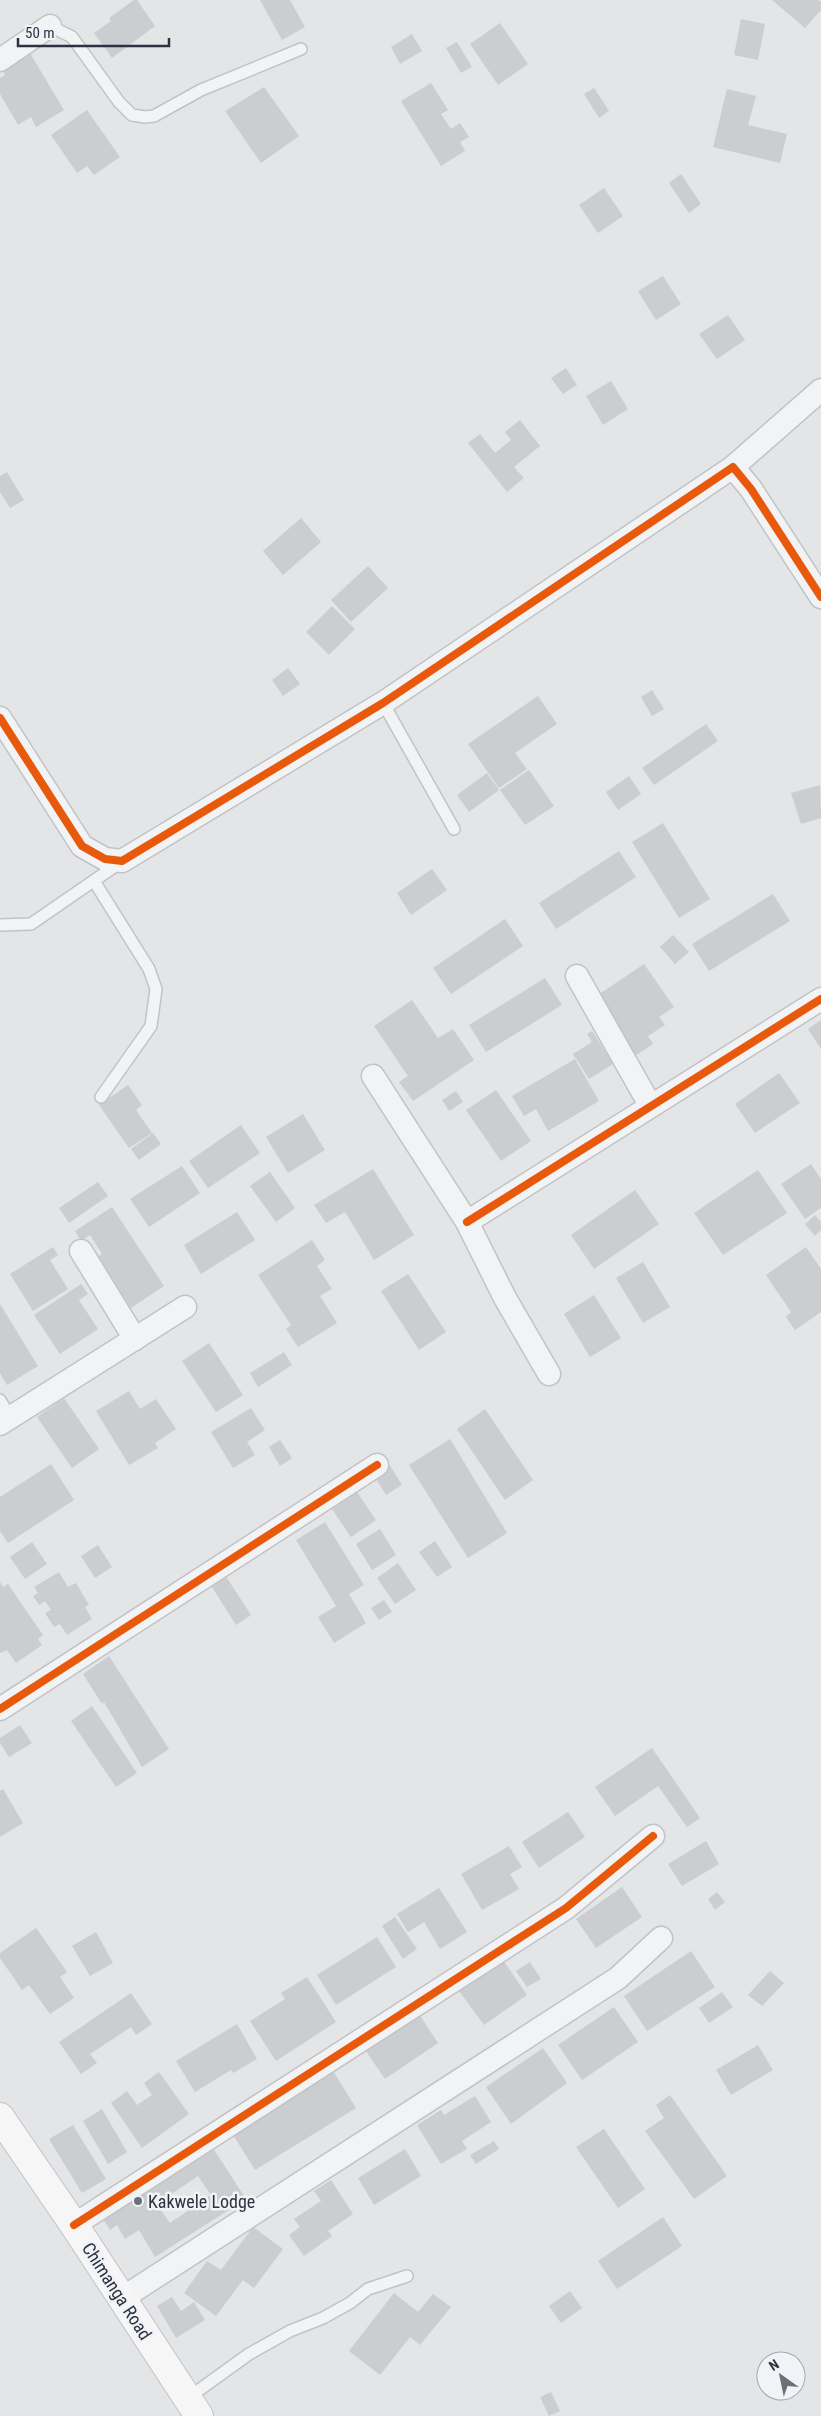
<svg xmlns="http://www.w3.org/2000/svg" width="821" height="2416" viewBox="0 0 821 2416" font-family="'Roboto Condensed',sans-serif">
	<style>
		.building { fill: #cbcdd0; fill-rule: evenodd }
		.lines { fill: none; stroke-linecap: round; stroke-linejoin: round }
		.lane-casing { stroke: #c1c3c5; stroke-width: 14 }
		.street-casing { stroke: #c1c3c5; stroke-width: 25 }
		.secondary-casing { stroke: #c1c3c5; stroke-width: 30 }
		.lane { stroke: #f2f3f5; stroke-width: 11 }
		.street { stroke: #f2f3f5; stroke-width: 22 }
		.secondary { stroke: #f6f6f7; stroke-width: 28 }
		.cycleway-casing { stroke: #f1f3f7; stroke-width: 11 }
		.cycleway { stroke: #e8590c; stroke-width: 8 }
		.poi-dot { fill: #6b717a; stroke: #f1f3f7; stroke-width: 2 }
		.labels { text-anchor: middle; dominant-baseline: central; stroke-width: 5; stroke-linejoin: round; paint-order: stroke }
		.poi-label { font-size: 18px; fill: #2b3340; stroke: #f1f3f7; text-anchor: start }
		.street-label { font-size: 18px; fill: #2b3340; stroke: #f1f3f7 }
	</style>
	<rect width="100%" height="100%" fill="#e3e5e7"/>
	<g class="building">
		<polygon points="134,0 137,0 155,26 112,58 94,33 111,21 109,18"/>
		<polygon points="260,0 290,0 305,27 282,40"/>
		<polygon points="772,0 818,0 821,2 821,10 805,28"/>
		<polygon points="741,19 765,24 758,60 734,55"/>
		<polygon points="500,23 528,64 498,85 470,44"/>
		<polygon points="412,34 422,51 400,64 391,47"/>
		<polygon points="457,42 472,67 461,73 446,48"/>
		<polygon points="27,48 64,110 36,127 31,117 18,125 0,94 0,78 5,75 0,65"/>
		<polygon points="431,83 448,110 441,114 451,129 460,123 469,137 460,142 465,151 441,166 401,101"/>
		<polygon points="264,87 299,136 261,163 225,111"/>
		<polygon points="594,88 609,111 599,118 584,94"/>
		<polygon points="727,89 756,96 748,125 787,134 780,163 713,147"/>
		<polygon points="87,110 120,157 94,175 87,166 77,173 51,135"/>
		<polygon points="681,174 701,204 689,213 669,183"/>
		<polygon points="604,188 623,216 598,233 579,205"/>
		<polygon points="663,276 681,304 656,320 638,291"/>
		<polygon points="728,315 745,340 717,359 699,334"/>
		<polygon points="566,368 577,385 563,394 551,378"/>
		<polygon points="611,381 628,409 603,425 586,396"/>
		<polygon points="520,420 540,446 514,467 524,478 507,492 468,443 480,434 495,453 511,440 505,432"/>
		<polygon points="7,472 24,500 10,508 0,492 0,476"/>
		<polygon points="301,518 321,542 283,575 263,551"/>
		<polygon points="368,566 388,588 351,622 331,600"/>
		<polygon points="332,606 355,629 329,655 306,632"/>
		<polygon points="288,668 300,684 283,696 272,680"/>
		<polygon points="652,690 664,709 652,716 641,697"/>
		<polygon points="538,696 557,724 515,753 527,769 499,788 468,744"/>
		<polygon points="706,724 718,741 654,785 642,768"/>
		<polygon points="529,770 554,806 525,825 500,790"/>
		<polygon points="487,773 499,790 469,812 457,795"/>
		<polygon points="629,776 641,794 618,810 606,792"/>
		<polygon points="820,785 821,818 801,824 791,793"/>
		<polygon points="663,823 710,899 679,918 632,842"/>
		<polygon points="619,851 636,877 556,929 539,903"/>
		<polygon points="432,869 447,890 411,915 397,893"/>
		<polygon points="773,894 790,921 709,971 692,944"/>
		<polygon points="505,919 523,946 451,994 433,968"/>
		<polygon points="673,935 689,952 675,964 660,947"/>
		<polygon points="644,964 674,1007 659,1017 665,1025 648,1036 653,1044 635,1056 595,997"/>
		<polygon points="545,978 562,1005 486,1052 469,1025"/>
		<polygon points="412,1000 438,1038 453,1029 474,1060 413,1101 399,1082 408,1076 374,1026"/>
		<polygon points="821,1020 821,1049 808,1029"/>
		<polygon points="592,1031 613,1064 589,1079 573,1054 592,1042 587,1034"/>
		<polygon points="575,1059 599,1101 548,1131 536,1109 524,1116 512,1096"/>
		<polygon points="779,1073 800,1103 755,1133 735,1104"/>
		<polygon points="128,1085 142,1105 136,1110 152,1133 129,1148 99,1105"/>
		<polygon points="496,1090 531,1141 501,1161 466,1110"/>
		<polygon points="456,1091 463,1102 449,1111 442,1100"/>
		<polygon points="303,1114 325,1150 288,1173 266,1137"/>
		<polygon points="241,1125 260,1153 208,1188 189,1161"/>
		<polygon points="153,1133 161,1144 139,1160 131,1149"/>
		<polygon points="811,1164 821,1179 821,1208 805,1219 781,1184"/>
		<polygon points="182,1166 200,1193 149,1227 130,1199"/>
		<polygon points="373,1169 414,1235 374,1260 345,1212 326,1223 314,1205"/>
		<polygon points="758,1170 787,1213 723,1255 694,1213"/>
		<polygon points="270,1172 295,1208 276,1222 250,1186"/>
		<polygon points="98,1182 108,1196 69,1223 59,1208"/>
		<polygon points="635,1190 659,1224 594,1269 571,1235"/>
		<polygon points="112,1207 164,1286 131,1308 113,1281 110,1283 94,1259 102,1254 90,1235 81,1241 75,1231"/>
		<polygon points="237,1212 255,1240 201,1274 184,1245"/>
		<polygon points="815,1215 821,1222 821,1230 815,1236 805,1224"/>
		<polygon points="312,1240 325,1260 317,1266 332,1289 320,1296 337,1323 298,1347 286,1329 291,1325 258,1275"/>
		<polygon points="53,1247 58,1255 50,1260 68,1289 33,1311 10,1274"/>
		<polygon points="806,1247 821,1269 821,1312 795,1330 786,1317 791,1312 766,1275"/>
		<polygon points="643,1262 670,1307 643,1323 616,1278"/>
		<polygon points="408,1274 446,1332 419,1350 381,1291"/>
		<polygon points="81,1284 88,1294 79,1300 98,1329 60,1354 34,1315"/>
		<polygon points="594,1295 621,1338 590,1357 564,1314"/>
		<polygon points="0,1304 38,1366 7,1385 0,1373"/>
		<polygon points="209,1343 243,1395 216,1412 182,1361"/>
		<polygon points="284,1352 292,1365 258,1387 250,1373"/>
		<polygon points="129,1391 140,1409 156,1399 176,1429 155,1443 158,1448 129,1465 96,1411"/>
		<polygon points="64,1398 99,1449 72,1468 37,1417"/>
		<polygon points="251,1408 265,1430 247,1442 255,1455 233,1468 211,1432"/>
		<polygon points="485,1409 533,1480 505,1500 457,1429"/>
		<polygon points="450,1439 507,1533 468,1558 409,1465"/>
		<polygon points="280,1440 292,1458 280,1466 269,1447"/>
		<polygon points="51,1464 74,1500 8,1543 0,1531 0,1497"/>
		<polygon points="389,1464 402,1485 386,1495 373,1474"/>
		<polygon points="357,1492 376,1520 351,1537 332,1509"/>
		<polygon points="325,1522 364,1585 349,1594 366,1623 334,1643 318,1617 336,1606 296,1540"/>
		<polygon points="380,1529 396,1555 372,1570 356,1544"/>
		<polygon points="435,1541 452,1567 437,1577 419,1552"/>
		<polygon points="32,1542 47,1564 25,1579 10,1557"/>
		<polygon points="98,1545 112,1567 95,1578 81,1556"/>
		<polygon points="398,1563 416,1590 395,1604 377,1578"/>
		<polygon points="59,1572 68,1587 76,1583 89,1605 85,1607 92,1619 67,1635 60,1624 54,1627 45,1613 51,1610 45,1601 39,1605 33,1596 38,1593 34,1587"/>
		<polygon points="225,1575 251,1615 236,1625 210,1584"/>
		<polygon points="0,1582 3,1587 8,1584 43,1635 38,1639 42,1645 16,1663 7,1650 0,1653"/>
		<polygon points="384,1600 392,1612 379,1620 371,1608"/>
		<polygon points="109,1656 169,1749 142,1767 104,1702 102,1704 83,1674"/>
		<polygon points="92,1706 137,1773 116,1787 71,1721"/>
		<polygon points="20,1725 32,1743 9,1757 0,1743 0,1738"/>
		<polygon points="652,1748 700,1818 687,1827 658,1786 615,1816 595,1787"/>
		<polygon points="3,1789 23,1823 0,1837 0,1791"/>
		<polygon points="568,1812 585,1837 539,1868 522,1842"/>
		<polygon points="706,1841 719,1864 682,1886 668,1864"/>
		<polygon points="509,1846 522,1867 510,1874 519,1889 482,1910 461,1874"/>
		<polygon points="622,1887 642,1917 596,1948 576,1919"/>
		<polygon points="439,1888 467,1932 440,1949 424,1922 408,1932 397,1914"/>
		<polygon points="717,1892 725,1902 715,1910 708,1899"/>
		<polygon points="395,1917 417,1949 403,1959 382,1926"/>
		<polygon points="36,1928 67,1972 60,1977 74,1998 50,2014 29,1985 22,1990 0,1958 0,1953"/>
		<polygon points="96,1932 113,1963 90,1976 72,1946"/>
		<polygon points="377,1937 396,1967 336,2005 317,1975"/>
		<polygon points="691,1951 715,1987 647,2031 624,1996"/>
		<polygon points="503,1960 527,1995 484,2025 459,1991"/>
		<polygon points="530,1962 541,1979 527,1987 516,1971"/>
		<polygon points="770,1971 784,1983 762,2006 748,1995"/>
		<polygon points="307,1977 336,2022 276,2061 250,2021 285,1999 281,1993"/>
		<polygon points="722,1992 733,2007 709,2023 699,2008"/>
		<polygon points="131,1993 152,2024 136,2035 131,2027 90,2054 97,2063 81,2074 59,2042"/>
		<polygon points="614,2007 638,2042 582,2080 558,2045"/>
		<polygon points="419,2014 438,2043 385,2079 366,2051"/>
		<polygon points="237,2024 257,2059 233,2073 231,2070 195,2092 176,2061"/>
		<polygon points="758,2045 773,2070 731,2095 716,2070"/>
		<polygon points="543,2048 567,2083 511,2124 486,2087"/>
		<polygon points="333,2071 356,2108 255,2170 232,2133"/>
		<polygon points="159,2072 189,2114 142,2148 111,2103 127,2091 137,2105 152,2095 144,2083"/>
		<polygon points="670,2095 727,2176 694,2199 645,2131 664,2118 656,2105"/>
		<polygon points="475,2096 491,2122 462,2141 467,2149 441,2164 417,2125 441,2110 444,2115"/>
		<polygon points="102,2109 127,2152 108,2164 83,2121"/>
		<polygon points="73,2125 106,2179 82,2193 49,2139"/>
		<polygon points="604,2129 645,2189 618,2208 576,2147"/>
		<polygon points="494,2141 499,2149 476,2164 470,2155"/>
		<path d="M209 2142 246 2199 155 2257 139 2230 125 2239 117 2225 110 2230 99 2213ZM198 2176 211 2195 170 2223 157 2204Z"/>
		<polygon points="405,2149 421,2176 374,2205 358,2178"/>
		<polygon points="331,2180 353,2214 328,2231 332,2236 304,2256 289,2235 300,2227 294,2219 321,2201 314,2191"/>
		<polygon points="663,2217 682,2246 617,2289 598,2261"/>
		<polygon points="253,2227 283,2249 254,2288 243,2280 216,2316 184,2293 207,2261 221,2270"/>
		<polygon points="570,2291 582,2308 561,2323 549,2306"/>
		<polygon points="394,2293 418,2312 433,2294 451,2307 420,2345 410,2337 380,2375 349,2351"/>
		<polygon points="172,2297 181,2311 194,2302 205,2320 176,2338 157,2306"/>
		<polygon points="551,2392 560,2411 549,2416 540,2397"/>
	</g>
	<g class="lines">
		<defs>
			<g id="lane">
				<polyline points="50,26 72,37 119,102 132,115 145,117 154,116 201,90 301,49"/>
				<polyline points="383,703 454,829"/>
				<polyline points="94,881 149,969 156,989 151,1026 101,1097"/>
				<polyline points="0,925 31,924 121,862"/>
				<polyline points="0,1400 10,1417"/>
				<polyline points="188,2398 249,2354 290,2331 323,2318 350,2303 368,2289 407,2276"/>
			</g>
			<g id="street">
				<polyline points="0,60 50,26"/>
				<polyline points="733,467 821,390"/>
				<polyline points="0,718 82,846 105,859 122,861 383,703 733,467 751,489 821,597"/>
				<polyline points="577,976 650,1105"/>
				<polyline points="373,1076 467,1222 505,1298 549,1374"/>
				<polyline points="467,1222 821,999"/>
				<polyline points="81,1251 135,1339"/>
				<polyline points="0,1424 185,1307"/>
				<polyline points="0,1709 377,1465"/>
				<polyline points="74,2225 566,1908 653,1836"/>
				<polyline points="121,2299 618,1978 661,1938"/>
			</g>
			<polyline id="secondary" points="0,2117 74,2225 199,2416"/>
		</defs>
		<use href="#lane" class="lane-casing"/>
		<use href="#street" class="street-casing"/>
		<use href="#secondary" class="secondary-casing"/>
		<use href="#lane" class="lane"/>
		<use href="#street" class="street"/>
		<use href="#secondary" class="secondary"/>
		<defs>
			<g id="cycleway">
				<polyline points="0,718 82,846 105,859 122,861 383,703 733,467 751,489 821,597"/>
				<polyline points="467,1222 821,999"/>
				<polyline points="0,1709 377,1465"/>
				<polyline points="74,2225 566,1908 653,1836"/>
			</g>
		</defs>
		<use href="#cycleway" class="cycleway-casing"/>
		<use href="#cycleway" class="cycleway"/>
	</g>
	<circle class="poi-dot" cx="138" cy="2201" r="5"/>
	<g class="labels">
		<g class="poi-label">
			<text x="148" y="2201">Kakwele Lodge</text>
		</g>
		<g class="street-label">
			<text transform="translate(117 2291) rotate(57)">Chimanga Road</text>
		</g>
	</g>
	<g transform="translate(781 2376) rotate(327)"><circle r="24" fill="#f1f3f7" stroke="#a2a6ae"/>
	<path d="M0-4L9 19L0 12L-9 19Z" fill="#6b717a"/>
	<text y="-8" font-size="14" font-weight="bold" text-anchor="middle" fill="#2b3340">N</text>
	</g>
	<path d="M18 38v8h151v-8" fill="none" stroke="#2b3340" stroke-width="2.5"/>
	<text x="25" y="38" font-size="15" fill="#2b3340" stroke="#f1f3f7" stroke-width="4" paint-order="stroke">50 m</text>
</svg>
